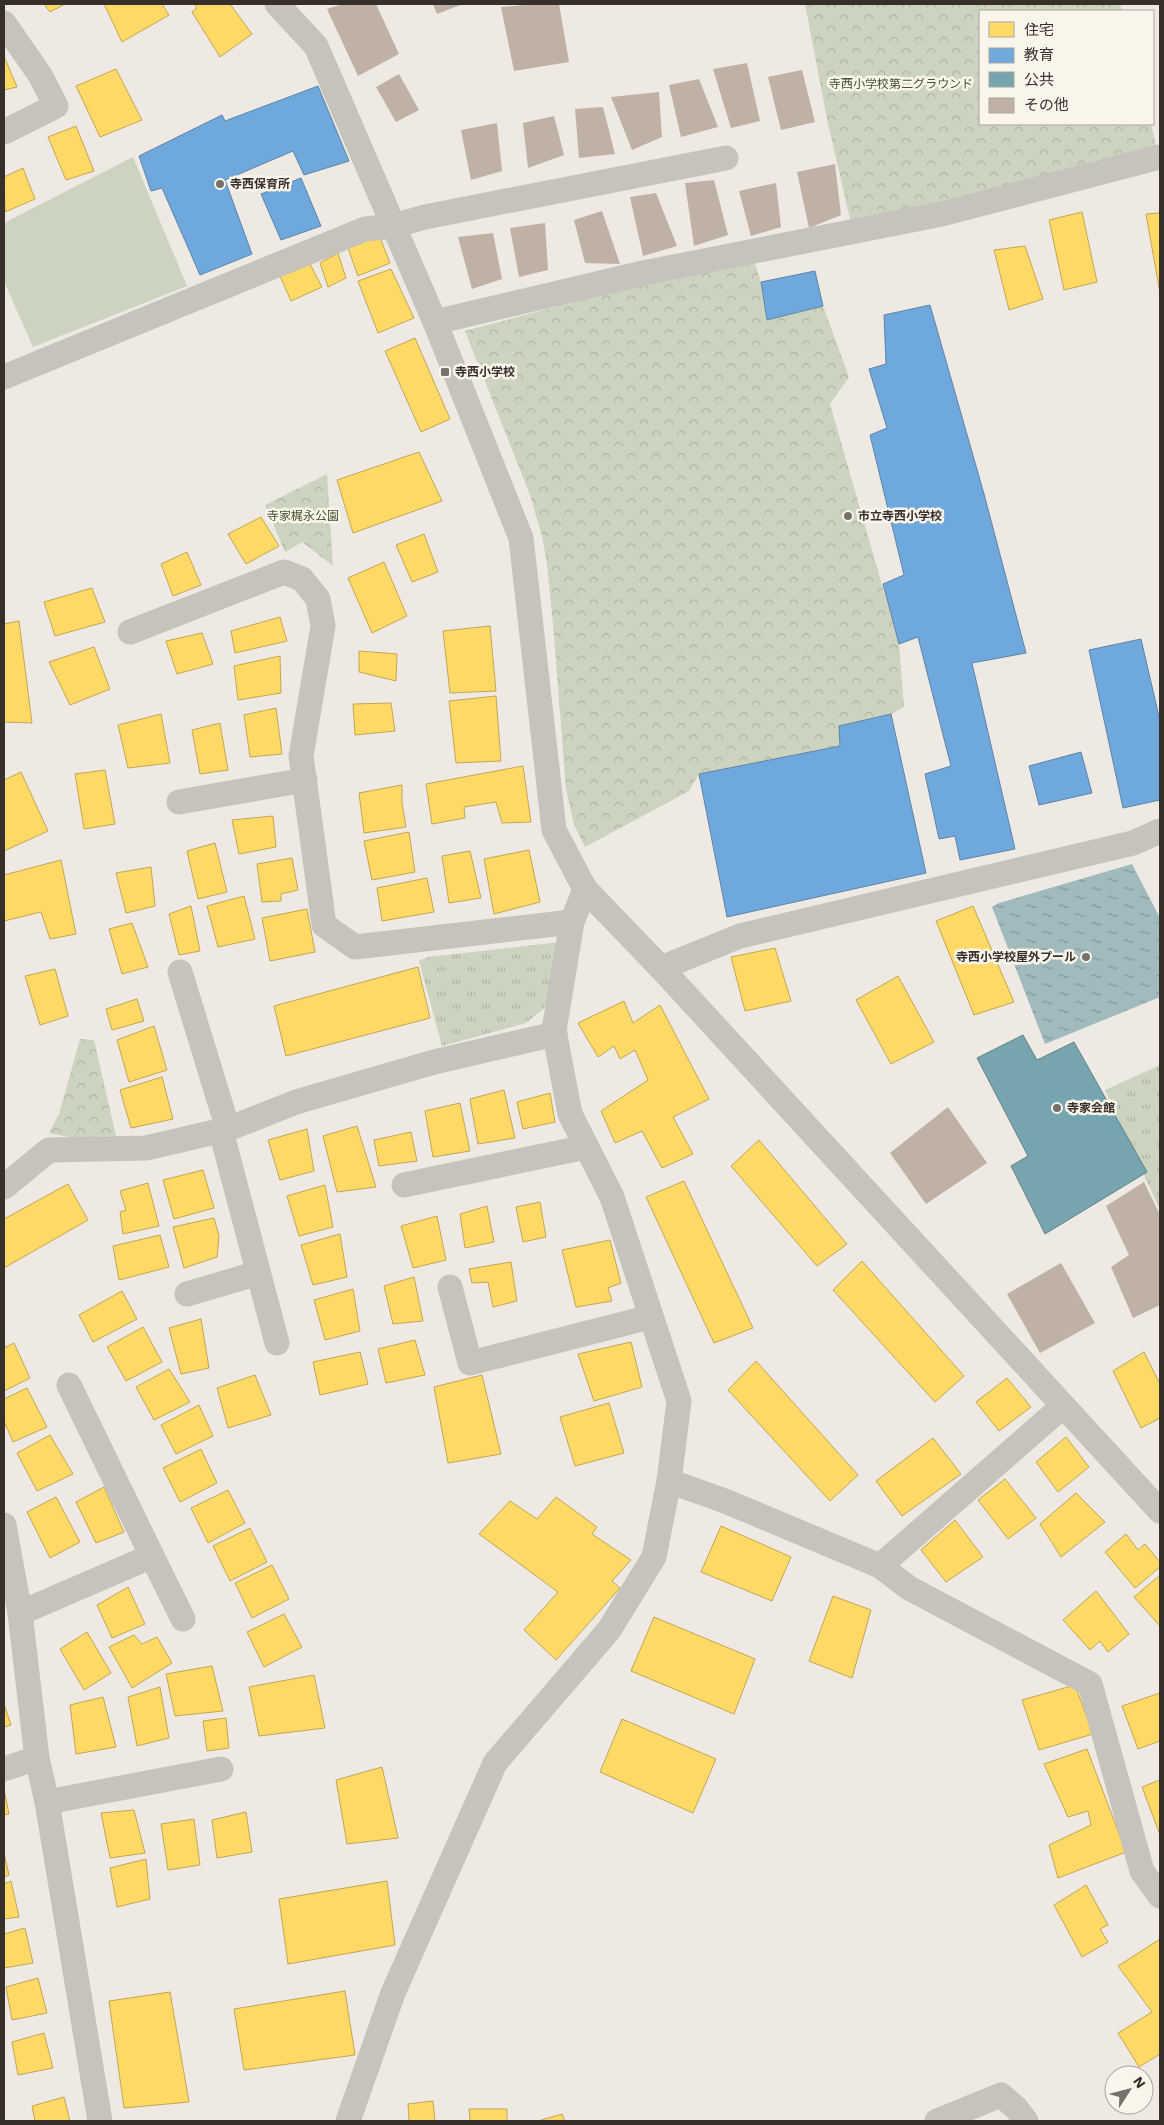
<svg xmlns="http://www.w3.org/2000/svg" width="1164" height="2125" viewBox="0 0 1164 2125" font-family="'Work Sans','Noto Sans JP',sans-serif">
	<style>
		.grass { fill: url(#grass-tufts) }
		.park { fill: url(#park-crowns) }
		.pitch { fill: #ccd3be }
		.water { fill: url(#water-ripples) }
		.homes { fill: #ffd966; stroke: #c3a654 }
		.schools { fill: #6fa8dc; stroke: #5e84a7 }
		.public { fill: #76a5af; stroke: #638287 }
		.building { fill: #c0b1a5 }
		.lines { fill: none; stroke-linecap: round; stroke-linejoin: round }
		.minor { stroke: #c6c2bc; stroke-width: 25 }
		.poi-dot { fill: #77716b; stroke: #f9f5eb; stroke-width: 2 }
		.labels { text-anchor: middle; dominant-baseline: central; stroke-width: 5; stroke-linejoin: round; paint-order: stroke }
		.park-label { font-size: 12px; fill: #41542f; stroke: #f9f5eb }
		.poi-label { font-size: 12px; font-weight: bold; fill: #37302a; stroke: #f9f5eb; text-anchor: start }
	</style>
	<defs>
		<pattern id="grass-tufts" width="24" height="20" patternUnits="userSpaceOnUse" patternTransform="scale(1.25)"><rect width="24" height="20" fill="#ccd3be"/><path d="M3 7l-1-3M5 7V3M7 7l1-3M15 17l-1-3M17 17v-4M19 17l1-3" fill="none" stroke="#b0b5a3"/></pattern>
		<pattern id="park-crowns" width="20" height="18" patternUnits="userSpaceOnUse" patternTransform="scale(1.25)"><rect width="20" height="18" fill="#ccd3be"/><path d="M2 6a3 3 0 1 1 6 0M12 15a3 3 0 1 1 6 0" fill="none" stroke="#b0b5a3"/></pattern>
		<pattern id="water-ripples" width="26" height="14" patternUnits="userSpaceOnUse" patternTransform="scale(1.25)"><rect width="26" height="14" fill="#a0babd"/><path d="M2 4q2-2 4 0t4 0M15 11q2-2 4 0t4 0" fill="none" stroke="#83989a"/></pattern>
	</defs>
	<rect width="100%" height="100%" fill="#eeeae3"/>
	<g class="grass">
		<polygon points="560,942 553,1001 526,1023 442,1046 419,961 428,957"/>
		<polygon points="1160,1065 1160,1210 1105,1090"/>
	</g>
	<g class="park">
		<polygon points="805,4 1120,4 1122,11 980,11 980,124 1151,124 1159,158 853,232 827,119"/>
		<polygon points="752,254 761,282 767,320 823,306 849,377 830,404 899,644 904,707 891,714 840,726 840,746 699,774 689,791 585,847 574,825 566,789 553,624 547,564 542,536 530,495 465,331"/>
		<polygon points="327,474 333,566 302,542 285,552 265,505"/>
		<polygon points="80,1039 94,1040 116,1136 73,1138 49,1133 59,1114"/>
	</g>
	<polygon class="pitch" points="133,157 187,286 33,347 4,281 4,223"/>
	<polygon class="water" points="1132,864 1160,918 1160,997 1045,1044 992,907 999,903"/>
	<g class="homes">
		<polygon points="44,4 65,4 50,12"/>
		<polygon points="104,4 162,4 169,15 122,42"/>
		<polygon points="194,4 230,4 252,34 220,57 192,12 197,8"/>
		<polygon points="4,56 17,87 4,90"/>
		<polygon points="116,69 142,120 100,137 76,86"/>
		<polygon points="76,126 94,171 66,180 48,137"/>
		<polygon points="23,168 35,199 5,212 4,177"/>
		<polygon points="1082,212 1097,282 1064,290 1049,220"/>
		<polygon points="1160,213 1160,293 1146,214"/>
		<polygon points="379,235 390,263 358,276 348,248"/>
		<polygon points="1025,246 1043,299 1009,310 994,250"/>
		<polygon points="338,253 346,278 328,287 320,263"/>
		<polygon points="310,264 322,287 291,301 279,274"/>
		<polygon points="391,269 414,318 378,333 358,281"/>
		<polygon points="415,338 450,419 421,432 385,351"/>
		<polygon points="419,452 442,501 353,533 337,480"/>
		<polygon points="261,517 279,546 246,564 228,534"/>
		<polygon points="424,534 438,572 412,582 396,545"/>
		<polygon points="187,552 201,585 173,596 161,564"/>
		<polygon points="384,562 407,616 372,633 348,578"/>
		<polygon points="92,588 105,622 55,636 44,602"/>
		<polygon points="280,617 287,641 235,653 231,631"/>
		<polygon points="19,621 32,723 4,722 4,624"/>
		<polygon points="490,626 496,691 450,693 443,631"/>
		<polygon points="202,633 213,664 177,674 166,641"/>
		<polygon points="94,647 110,689 70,705 49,662"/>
		<polygon points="359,651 397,654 396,681 359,672"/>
		<polygon points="280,656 281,693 238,700 234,666"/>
		<polygon points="496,696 501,761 456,763 449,701"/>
		<polygon points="391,703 395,731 355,735 353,704"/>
		<polygon points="276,708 282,754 250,757 244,715"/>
		<polygon points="161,714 170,763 128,768 118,725"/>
		<polygon points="220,723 228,770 200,774 192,730"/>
		<polygon points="523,766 531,822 502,823 496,802 464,807 465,818 432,824 426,784"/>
		<polygon points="105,770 115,824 84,829 75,774"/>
		<polygon points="21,772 48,831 4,851 4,780"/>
		<polygon points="402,785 402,803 406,827 364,833 359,793"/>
		<polygon points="273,816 276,847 239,854 232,820"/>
		<polygon points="409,832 415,872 372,880 364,841"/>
		<polygon points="215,843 227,892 198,899 187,851"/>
		<polygon points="529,850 540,902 494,914 484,859"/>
		<polygon points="470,851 481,898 449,903 442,856"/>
		<polygon points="292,858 298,890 281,894 281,901 262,902 257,864"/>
		<polygon points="61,860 76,934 50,939 41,912 4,921 4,875"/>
		<polygon points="151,867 155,906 126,913 116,873"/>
		<polygon points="427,878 434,912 382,921 377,888"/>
		<polygon points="244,896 255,939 218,947 207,906"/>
		<polygon points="191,906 200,951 179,955 169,914"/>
		<polygon points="973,906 1014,1002 974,1015 936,921"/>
		<polygon points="307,909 315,952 270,961 262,918"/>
		<polygon points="132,923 148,967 122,974 109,929"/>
		<polygon points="775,948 791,1001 745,1011 731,957"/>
		<polygon points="418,967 430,1018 286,1056 274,1006"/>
		<polygon points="55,969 68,1016 40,1025 25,976"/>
		<polygon points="898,976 934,1042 891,1064 856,1000"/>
		<polygon points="137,999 144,1021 112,1030 106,1009"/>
		<polygon points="624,1001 633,1023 660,1005 709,1099 673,1117 693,1154 662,1168 642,1131 615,1143 601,1111 648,1080 635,1050 620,1059 614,1046 598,1057 578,1023"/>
		<polygon points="154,1026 167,1070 129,1082 117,1040"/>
		<polygon points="162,1077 173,1119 131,1128 120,1090"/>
		<polygon points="504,1090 515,1138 478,1144 470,1099"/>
		<polygon points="550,1093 555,1122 523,1129 517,1102"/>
		<polygon points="460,1103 470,1151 433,1157 425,1111"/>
		<polygon points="357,1126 376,1187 337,1192 323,1136"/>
		<polygon points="307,1129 314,1171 280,1180 268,1140"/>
		<polygon points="411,1132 417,1161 379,1166 374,1140"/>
		<polygon points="759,1140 847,1244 817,1266 731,1166"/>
		<polygon points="203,1170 214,1208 174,1219 163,1180"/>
		<polygon points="684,1181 753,1328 714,1343 646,1197"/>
		<polygon points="148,1183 159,1226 123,1234 120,1212 126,1210 120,1191"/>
		<polygon points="68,1184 88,1220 4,1268 4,1219"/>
		<polygon points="325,1185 333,1227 299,1236 287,1196"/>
		<polygon points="540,1202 546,1237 523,1242 516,1207"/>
		<polygon points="487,1206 494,1242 465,1248 460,1214"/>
		<polygon points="437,1216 446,1260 413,1268 401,1226"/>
		<polygon points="214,1218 219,1236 217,1257 184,1268 173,1227"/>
		<polygon points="340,1234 347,1277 313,1285 301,1245"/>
		<polygon points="160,1235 169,1267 119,1280 113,1246"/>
		<polygon points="610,1240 621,1283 608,1288 612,1301 576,1307 562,1250"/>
		<polygon points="862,1261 964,1376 935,1402 833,1290"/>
		<polygon points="511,1262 517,1301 493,1307 488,1282 472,1283 469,1269"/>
		<polygon points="414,1277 423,1321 393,1324 384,1286"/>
		<polygon points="353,1289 360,1331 325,1340 314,1300"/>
		<polygon points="122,1291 137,1319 93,1342 79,1315"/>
		<polygon points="201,1319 209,1368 181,1374 169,1328"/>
		<polygon points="143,1327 162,1362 126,1381 107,1347"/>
		<polygon points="415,1340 425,1375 386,1383 378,1349"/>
		<polygon points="631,1342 642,1387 594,1401 578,1354"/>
		<polygon points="14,1343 30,1378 4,1391 4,1348"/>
		<polygon points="360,1352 368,1384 320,1395 313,1362"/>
		<polygon points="1144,1352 1160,1384 1160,1418 1141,1428 1113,1371"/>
		<polygon points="756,1361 858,1475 830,1501 728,1390"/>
		<polygon points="169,1369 190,1402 154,1420 136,1387"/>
		<polygon points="255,1375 271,1415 228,1428 217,1388"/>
		<polygon points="482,1375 501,1454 448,1463 434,1387"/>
		<polygon points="1007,1378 1031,1407 999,1431 976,1402"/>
		<polygon points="27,1388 47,1427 13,1442 4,1421 4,1399"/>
		<polygon points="609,1403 624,1453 575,1466 560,1417"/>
		<polygon points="199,1405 213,1436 176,1454 161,1425"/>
		<polygon points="50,1435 73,1474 37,1491 17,1453"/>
		<polygon points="1066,1437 1089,1467 1058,1492 1036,1462"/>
		<polygon points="933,1438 961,1474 902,1516 876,1481"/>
		<polygon points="201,1449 217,1483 180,1502 163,1468"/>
		<polygon points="1005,1479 1036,1518 1008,1539 978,1500"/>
		<polygon points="104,1487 124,1532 96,1543 76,1502"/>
		<polygon points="228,1490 245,1523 208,1543 191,1508"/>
		<polygon points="1076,1493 1105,1522 1061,1557 1040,1524"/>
		<polygon points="56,1497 80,1542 50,1558 27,1512"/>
		<polygon points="556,1497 597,1527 592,1534 631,1560 612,1581 620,1588 556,1660 524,1630 558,1592 479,1534 510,1501 537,1519"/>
		<polygon points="955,1520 983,1557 946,1582 921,1550"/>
		<polygon points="721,1526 791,1557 772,1601 701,1572"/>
		<polygon points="250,1528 267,1562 230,1581 213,1546"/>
		<polygon points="1126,1534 1138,1550 1145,1544 1160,1562 1160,1567 1135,1588 1105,1552"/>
		<polygon points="272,1565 289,1599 252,1618 235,1583"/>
		<polygon points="1160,1575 1160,1626 1134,1597"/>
		<polygon points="128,1587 145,1624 112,1638 97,1605"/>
		<polygon points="1096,1591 1129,1634 1108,1652 1100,1641 1090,1650 1063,1620"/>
		<polygon points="833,1596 871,1610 852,1678 809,1661"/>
		<polygon points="284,1614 302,1647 264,1667 247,1632"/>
		<polygon points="654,1617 755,1659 734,1714 631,1671"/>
		<polygon points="87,1632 111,1673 84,1690 60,1649"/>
		<polygon points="134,1635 142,1644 157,1637 172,1663 132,1688 109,1647"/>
		<polygon points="212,1666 223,1711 175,1716 166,1674"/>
		<polygon points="314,1675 325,1728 259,1736 249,1687"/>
		<polygon points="1075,1685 1093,1734 1039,1750 1022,1700"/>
		<polygon points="160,1687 169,1738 137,1746 128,1697"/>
		<polygon points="1160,1693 1160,1741 1138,1749 1122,1706"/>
		<polygon points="103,1697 116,1747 76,1754 70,1705"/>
		<polygon points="4,1704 11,1725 4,1727"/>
		<polygon points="226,1718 229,1748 207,1751 203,1721"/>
		<polygon points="622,1719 716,1759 693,1813 600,1772"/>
		<polygon points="1087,1749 1126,1852 1058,1878 1049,1845 1091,1825 1088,1811 1068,1817 1044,1764"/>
		<polygon points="382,1767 398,1838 347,1844 336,1780"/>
		<polygon points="1160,1780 1160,1835 1142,1787"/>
		<polygon points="4,1789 9,1814 4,1815"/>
		<polygon points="134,1810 145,1853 110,1858 101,1813"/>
		<polygon points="246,1812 252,1852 217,1858 212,1820"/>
		<polygon points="194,1819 200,1865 168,1870 161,1824"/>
		<polygon points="4,1853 9,1875 4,1877"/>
		<polygon points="146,1859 150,1899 117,1907 110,1868"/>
		<polygon points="11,1881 19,1917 4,1919 4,1884"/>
		<polygon points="387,1881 395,1945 288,1964 279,1899"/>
		<polygon points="1086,1885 1108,1925 1100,1929 1108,1942 1082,1957 1054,1905"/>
		<polygon points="25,1928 33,1963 4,1968 4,1934"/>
		<polygon points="1160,1939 1160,2054 1139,2067 1118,2033 1152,2012 1118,1966"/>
		<polygon points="38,1978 47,2013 12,2020 6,1987"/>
		<polygon points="345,1991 355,2055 244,2070 234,2009"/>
		<polygon points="170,1992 189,2102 124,2108 109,2001"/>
		<polygon points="44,2033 53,2068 18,2075 12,2042"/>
		<polygon points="64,2097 70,2121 35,2121 32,2106"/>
		<polygon points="433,2101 435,2121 409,2121 408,2104"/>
		<polygon points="469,2109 507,2109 507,2121 470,2121"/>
		<polygon points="562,2114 565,2121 538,2121"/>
	</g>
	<g class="schools">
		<polygon points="318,86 349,161 304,175 293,151 225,180 252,254 200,275 162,188 151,191 139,156 222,115 225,121"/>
		<polygon points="301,178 321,226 281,240 261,194"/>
		<polygon points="815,271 823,306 767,320 761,282"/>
		<polygon points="930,305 984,494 1026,653 972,663 1015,849 960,860 955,836 939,839 925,774 951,766 918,637 899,644 883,584 904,575 870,435 887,428 869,369 886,364 884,315"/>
		<polygon points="1141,639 1160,721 1160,800 1123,808 1089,650"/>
		<polygon points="891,714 926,873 727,917 699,774 840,746 839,726"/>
		<polygon points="1081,752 1092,793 1039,805 1029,766"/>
	</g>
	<polygon class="public" points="1023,1035 1037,1060 1074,1042 1147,1172 1045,1234 1011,1166 1028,1156 977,1058"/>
	<g class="building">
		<polygon points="343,4 376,4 399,54 358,76 327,9"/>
		<polygon points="433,4 463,4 437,14"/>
		<polygon points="536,4 559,4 569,62 514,71 501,7"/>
		<polygon points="747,63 760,121 731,128 713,69"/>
		<polygon points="802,70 815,122 781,130 768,77"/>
		<polygon points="399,74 419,110 396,122 376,87"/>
		<polygon points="699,79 718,127 681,137 669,85"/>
		<polygon points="659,92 662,137 632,150 611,97"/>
		<polygon points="603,107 615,154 579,158 575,109"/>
		<polygon points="554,116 564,155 528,168 523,123"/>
		<polygon points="497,123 502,171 471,180 461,130"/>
		<polygon points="835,164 841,215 809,228 797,172"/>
		<polygon points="714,180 728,235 694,246 685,183"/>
		<polygon points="776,183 781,227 751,236 739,191"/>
		<polygon points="656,193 677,246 643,256 630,197"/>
		<polygon points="602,211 620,264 585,263 574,220"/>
		<polygon points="545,223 548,270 519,277 510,228"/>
		<polygon points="493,233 502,279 472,289 458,237"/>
		<polygon points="948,1107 987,1163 926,1204 890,1153"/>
		<polygon points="1144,1182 1160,1215 1160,1305 1133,1318 1111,1267 1129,1255 1106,1206"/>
		<polygon points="1061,1263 1095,1323 1040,1353 1007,1294"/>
	</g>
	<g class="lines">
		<g class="minor">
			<polyline points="277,4 316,46 435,322 521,538 554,830 585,889 661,968 1160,1511"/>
			<polyline points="4,23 40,75 56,106 4,132"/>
			<polyline points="435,322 643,273 942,214 1160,157"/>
			<polyline points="4,377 365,229 393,226 425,217 726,158"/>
			<polyline points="130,632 284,572 302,579 318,599 323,626 301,756 324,925 355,947 572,922"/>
			<polyline points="179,802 305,780"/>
			<polyline points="661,968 740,936 1133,843 1160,831"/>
			<polyline points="180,972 228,1129"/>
			<polyline points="221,1131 277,1343"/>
			<polyline points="404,1185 586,1147"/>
			<polyline points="4,1187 49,1150 146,1148 228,1129 296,1102 434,1062 555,1034"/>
			<polyline points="450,1287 470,1363 650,1317"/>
			<polyline points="187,1294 258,1273"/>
			<polyline points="669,1481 725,1501 880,1566 909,1588 1090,1684 1142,1871 1160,1896"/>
			<polyline points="4,1525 20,1613 37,1758 47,1802 100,2121"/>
			<polyline points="152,1556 183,1619"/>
			<polyline points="880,1566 1063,1406"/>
			<polyline points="20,1613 152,1556 69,1385"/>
			<polyline points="4,1769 37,1758"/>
			<polyline points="47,1802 221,1769"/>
			<polyline points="348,2121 393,1993 495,1763 609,1630 654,1557 669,1481 679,1401 612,1197 570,1114 554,1030 572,922 585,889"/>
			<polyline points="937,2121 1001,2095 1016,2108 1026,2121"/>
		</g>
	</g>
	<g class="poi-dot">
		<circle cx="220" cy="184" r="5"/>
		<rect x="440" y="367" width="10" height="10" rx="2.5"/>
		<circle cx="848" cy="516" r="5"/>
		<circle cx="1086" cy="957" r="5"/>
		<circle cx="1057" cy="1108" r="5"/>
	</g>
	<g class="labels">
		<g class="park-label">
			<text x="901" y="84">寺西小学校第二グラウンド</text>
			<text x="303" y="516">寺家梶永公園</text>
		</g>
		<g class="poi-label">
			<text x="230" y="184">寺西保育所</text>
			<text x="455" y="372">寺西小学校</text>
			<text x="858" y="516">市立寺西小学校</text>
			<text x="1076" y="957" text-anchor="end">寺西小学校屋外プール</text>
			<text x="1067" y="1108">寺家会館</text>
		</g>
	</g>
	<rect width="1164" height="2125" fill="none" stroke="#37302a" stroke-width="10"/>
	<rect x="979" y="10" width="175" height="115" fill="#f9f5eb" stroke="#aba69e"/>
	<rect x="989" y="22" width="25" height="15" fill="#ffd966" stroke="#aba69e"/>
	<text x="1024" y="35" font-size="15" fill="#37302a">住宅</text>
	<rect x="989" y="48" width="25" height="15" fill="#6fa8dc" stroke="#aba69e"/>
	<text x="1024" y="60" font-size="15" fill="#37302a">教育</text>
	<rect x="989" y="72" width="25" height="15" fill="#76a5af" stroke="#aba69e"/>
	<text x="1024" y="85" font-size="15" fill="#37302a">公共</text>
	<rect x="989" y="98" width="25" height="15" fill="#c0b1a5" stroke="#aba69e"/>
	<text x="1024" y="110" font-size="15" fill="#37302a">その他</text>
	<g transform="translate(1129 2090) rotate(54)"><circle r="24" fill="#f9f5eb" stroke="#aba69e"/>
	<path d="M0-4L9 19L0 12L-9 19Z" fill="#77716b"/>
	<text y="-8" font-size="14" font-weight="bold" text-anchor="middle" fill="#37302a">N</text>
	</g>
</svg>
